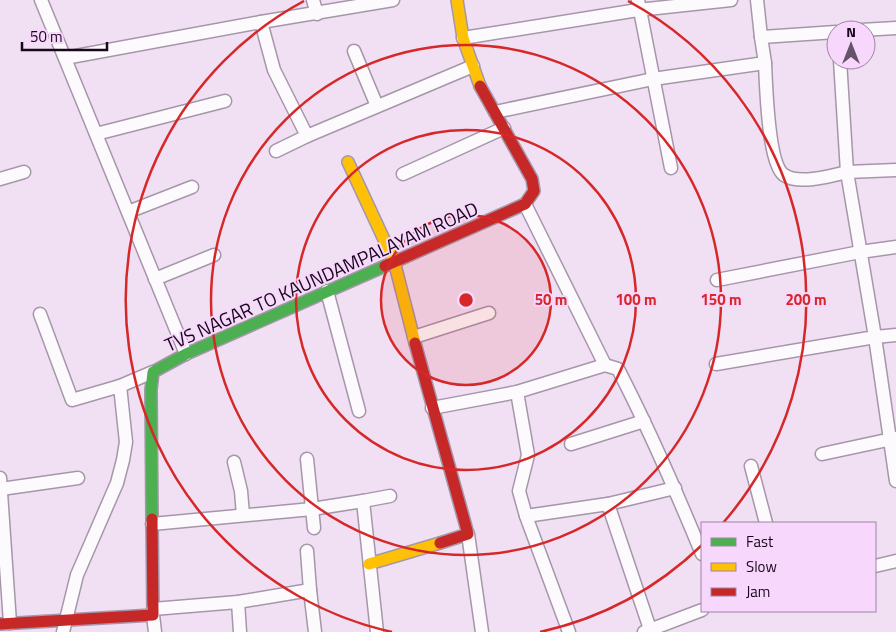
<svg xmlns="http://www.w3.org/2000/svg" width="896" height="632" viewBox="0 0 896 632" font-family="'Titillium Web',sans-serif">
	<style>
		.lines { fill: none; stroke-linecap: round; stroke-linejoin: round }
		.street-casing { stroke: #a696a9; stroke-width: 15 }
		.fast-casing { stroke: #a696a9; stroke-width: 14 }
		.slow-casing { stroke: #a696a9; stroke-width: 14 }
		.jam-casing { stroke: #a696a9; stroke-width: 14 }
		.street { stroke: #fdfafd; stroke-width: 12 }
		.fast { stroke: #4caf50; stroke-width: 11 }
		.slow { stroke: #ffc107; stroke-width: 11 }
		.jam { stroke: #c62828; stroke-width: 11 }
		.ring { fill: none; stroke: #d62828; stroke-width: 2.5 }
		.labels { text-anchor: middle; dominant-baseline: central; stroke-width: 4; stroke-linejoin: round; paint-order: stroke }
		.street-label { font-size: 19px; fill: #19071c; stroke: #f7d8fc }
		.centre { fill: #d62828; stroke: #f7d8fc; stroke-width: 2.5 }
		.ring-label { font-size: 15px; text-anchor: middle; font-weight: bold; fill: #d62828; stroke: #f7d8fc; stroke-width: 4; stroke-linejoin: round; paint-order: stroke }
	</style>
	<rect width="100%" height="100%" fill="#f1e0f4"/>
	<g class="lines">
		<defs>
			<g id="street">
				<polyline points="41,0 186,354"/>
				<polyline points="313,0 317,14"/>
				<polyline points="638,0 671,168"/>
				<polyline points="757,0 761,37"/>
				<polyline points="261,22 274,70 307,136 473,66"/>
				<polyline points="861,30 896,28"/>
				<polyline points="463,38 638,10 731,0"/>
				<polyline points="354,51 377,106"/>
				<polyline points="65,58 261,22 393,0"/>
				<path d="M765 63C766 84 768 164 784 175 799 185 831 176 847 172L840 60"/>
				<polyline points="495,112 653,79 765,63 761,37 836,32"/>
				<polyline points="96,134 225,101"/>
				<polyline points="276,151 307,136"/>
				<polyline points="403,174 504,128"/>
				<polyline points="0,179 24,172"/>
				<path d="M525 204 605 365 618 369C649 429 676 491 702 554"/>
				<polyline points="128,212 192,187"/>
				<polyline points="155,279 214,255"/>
				<polyline points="717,280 860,252 896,247"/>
				<polyline points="327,291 359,411"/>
				<polyline points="40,314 72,400 120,386 153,372"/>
				<polyline points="896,335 875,337 896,481"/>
				<polyline points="414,337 489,313"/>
				<polyline points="716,364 875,337 847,172 896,170"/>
				<polyline points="432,408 517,392"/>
				<polyline points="571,444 644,421"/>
				<polyline points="822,454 896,438"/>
				<polyline points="307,459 314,528"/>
				<polyline points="234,462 241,491 243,515"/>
				<polyline points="751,466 766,523"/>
				<polyline points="0,478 10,623"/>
				<polyline points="1,489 78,478"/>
				<polyline points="363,501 390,496"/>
				<polyline points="608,504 650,629"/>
				<polyline points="526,516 608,504 675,488"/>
				<polyline points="152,524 312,509 363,501 377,632"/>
				<polyline points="468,534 482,632"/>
				<polyline points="307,551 310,590"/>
				<polyline points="875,566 896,561"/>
				<polyline points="238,602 240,632"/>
				<polyline points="153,609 238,602 310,590 315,632"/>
				<polyline points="153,615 155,632"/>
				<polyline points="63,632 77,575 117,483 123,460 126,442 120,386"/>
				<polyline points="569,632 526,516 519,491 528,455 517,392 605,365"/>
				<polyline points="644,632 702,610"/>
			</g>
			<polyline id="fast" points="152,519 151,390 153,372 186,354 385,266"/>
			<g id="slow">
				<polyline points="457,0 463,38 480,86"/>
				<polyline points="348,162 394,261 415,343"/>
				<polyline points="369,564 440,543"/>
			</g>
			<g id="jam">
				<polyline points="385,266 525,204 534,191 532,179 480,86"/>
				<polyline points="415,343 468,534 440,543"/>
				<polyline points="0,624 153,615 152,519"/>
			</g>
		</defs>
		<use href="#street" class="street-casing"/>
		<use href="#fast" class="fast-casing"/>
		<use href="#slow" class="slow-casing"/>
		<use href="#jam" class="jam-casing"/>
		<use href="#street" class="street"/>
		<use href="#fast" class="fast"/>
		<use href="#slow" class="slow"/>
		<use href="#jam" class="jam"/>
	</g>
	<circle cx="466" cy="300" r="85" fill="#d62828" fill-opacity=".12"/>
	<g class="ring">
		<circle cx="466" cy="300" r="85"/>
		<circle cx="466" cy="300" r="170"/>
		<circle cx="466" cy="300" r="255"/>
		<path d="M702 545A340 340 0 0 1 540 632M392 632A340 340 0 0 1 304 1M628 1A340 340 0 0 1 723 523"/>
	</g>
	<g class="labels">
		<g class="street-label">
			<text transform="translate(321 276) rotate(-24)">TVS NAGAR TO KAUNDAMPALAYAM ROAD</text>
		</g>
	</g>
	<circle cx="466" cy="300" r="8" class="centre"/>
	<g class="ring-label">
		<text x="551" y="305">50 m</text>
		<text x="636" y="305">100 m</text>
		<text x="721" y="305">150 m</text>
		<text x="806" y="305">200 m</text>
	</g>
	<rect x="701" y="522" width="175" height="90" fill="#f7d8fc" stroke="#9e84a2"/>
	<rect x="711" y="538" width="25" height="8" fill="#4caf50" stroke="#9e84a2"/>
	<text x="746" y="547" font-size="15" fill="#19071c">Fast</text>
	<rect x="711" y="563" width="25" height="8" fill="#ffc107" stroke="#9e84a2"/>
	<text x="746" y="572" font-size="15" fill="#19071c">Slow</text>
	<rect x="711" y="588" width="25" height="8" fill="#c62828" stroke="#9e84a2"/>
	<text x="746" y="597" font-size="15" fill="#19071c">Jam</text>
	<g transform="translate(851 45)"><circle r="24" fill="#f7d8fc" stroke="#9e84a2"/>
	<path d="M0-4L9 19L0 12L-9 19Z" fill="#655368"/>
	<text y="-8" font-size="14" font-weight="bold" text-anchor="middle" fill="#19071c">N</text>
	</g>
	<path d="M22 42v8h85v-8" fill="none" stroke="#19071c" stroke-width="2.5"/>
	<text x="30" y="42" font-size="15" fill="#19071c" stroke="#f7d8fc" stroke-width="4" paint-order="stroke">50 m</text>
</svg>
